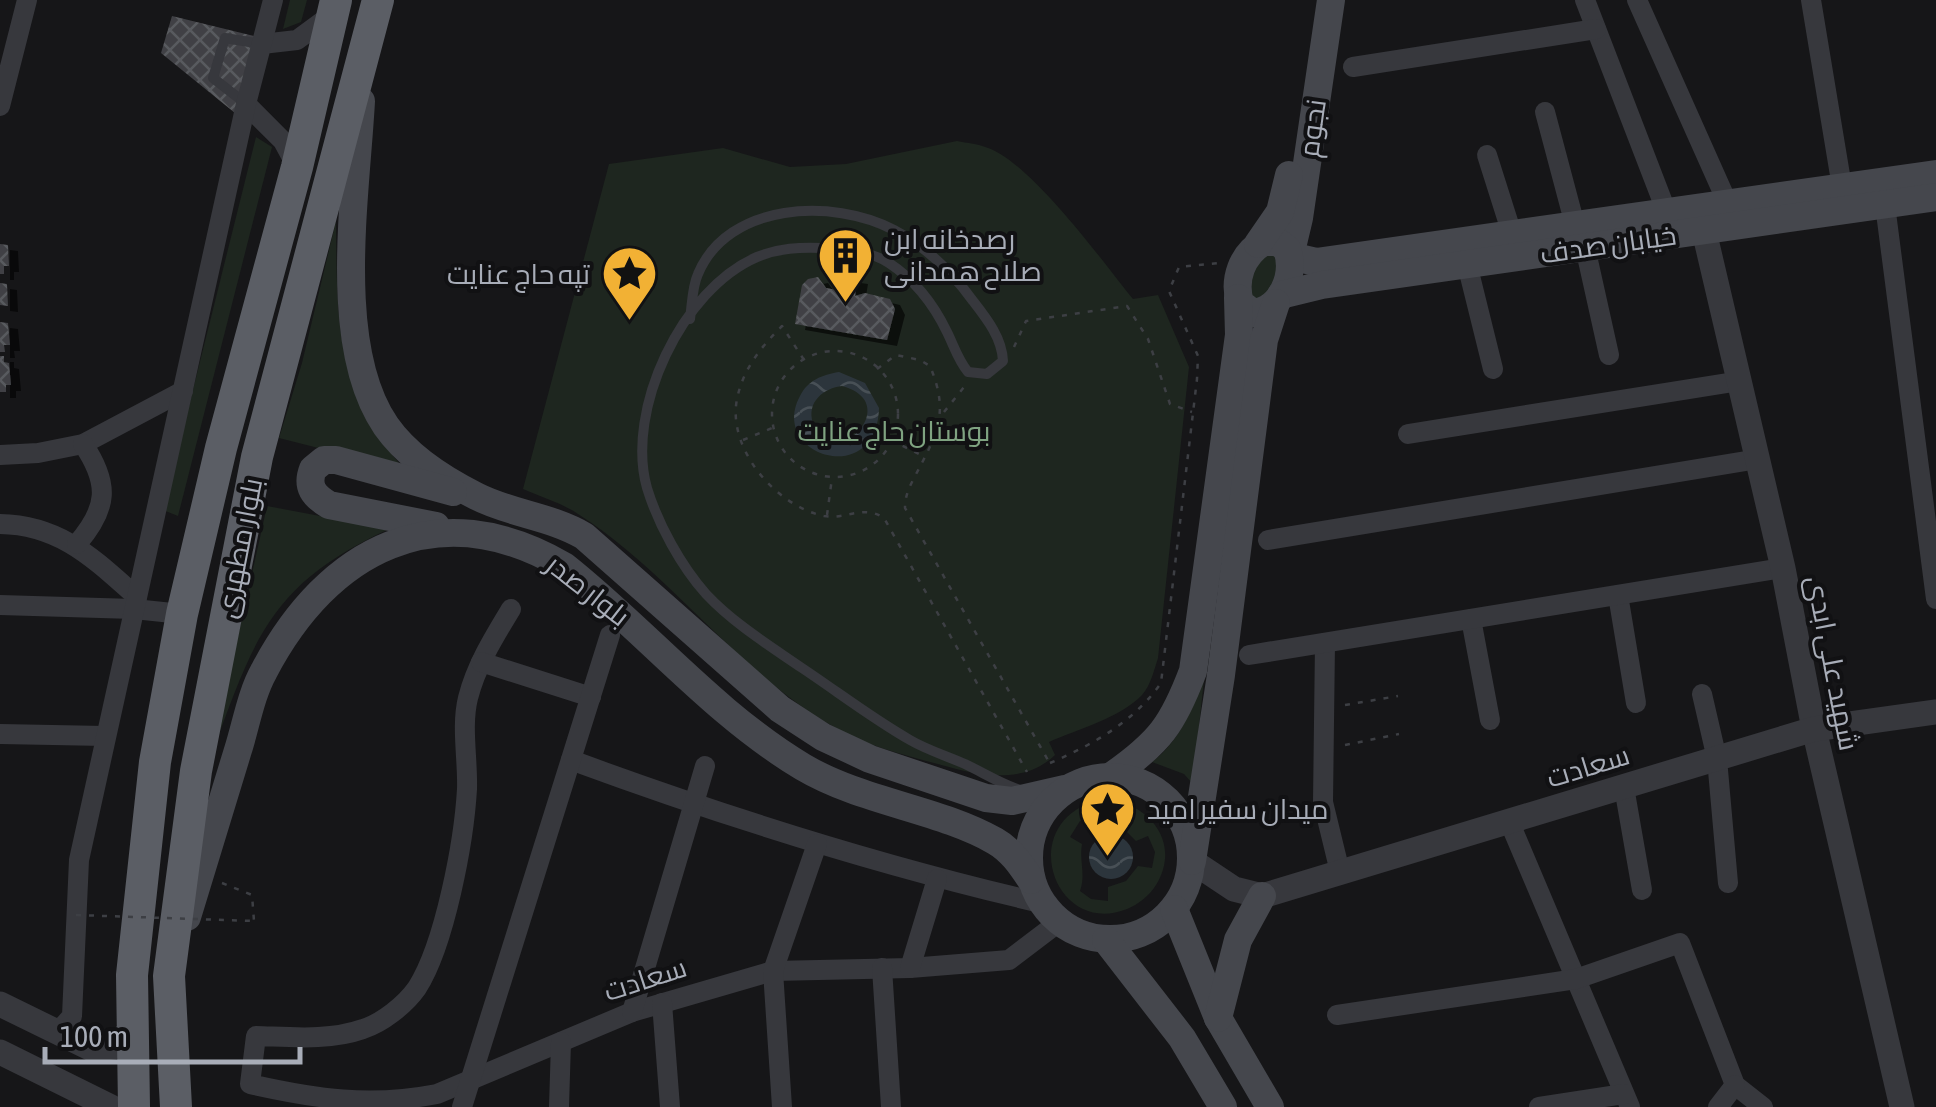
<svg xmlns="http://www.w3.org/2000/svg" width="1936" height="1107" viewBox="0 0 1936 1107" font-family="'Asap Condensed',Cairo,sans-serif">
	<style>
		.green { fill: #1e261f; fill-rule: evenodd }
		.water { fill: url(#water-waves); fill-rule: evenodd }
		.building { fill: url(#building-cross-hatch); filter: url(#shadow) }
		.lines { fill: none; stroke-linecap: round; stroke-linejoin: round }
		.path { stroke: #3d3f44; stroke-width: 2.5; stroke-dasharray: 5 8; stroke-linecap: butt }
		.service { stroke: #37383d; stroke-width: 10 }
		.minor { stroke: #37383d; stroke-width: 20 }
		.tertiary { stroke: #37383d; stroke-width: 25 }
		.secondary { stroke: #45474d; stroke-width: 28 }
		.trunk { stroke: #5b5e65; stroke-width: 32 }
		.path-bridge { stroke: #3d3f44; stroke-width: 2.5; stroke-dasharray: 5 8; stroke-linecap: butt }
		.labels { text-anchor: middle; dominant-baseline: central; stroke-width: 8; stroke-linejoin: round; paint-order: stroke }
		.street-label { font-size: 28px; fill: #a8adb8; stroke: #111113 }
		.poi-label { font-size: 28px; fill: #a8adb8; stroke: #111113; text-anchor: start }
		.park-label { font-size: 28px; fill: #7fa381; stroke: #111113 }
	</style>
	<defs>
		<pattern id="water-waves" width="16" height="10" patternUnits="userSpaceOnUse" patternTransform="scale(2.5)"><rect width="16" height="10" fill="#2c353c"/><path d="M0 5q4-4 8 0t8 0" fill="none" stroke="#485056"/></pattern>
		<pattern id="building-cross-hatch" width="8" height="8" patternUnits="userSpaceOnUse" patternTransform="scale(2.5)"><rect width="8" height="8" fill="#404145"/><path d="M0 0l8 8M0 8l8-8" fill="none" stroke="#595a5e"/></pattern>
		<filter id="shadow"><feDropShadow dx="10" dy="6" stdDeviation="0" flood-color="#0009"/></filter>
	</defs>
	<rect width="100%" height="100%" fill="#161618"/>
	<g class="green">
		<polygon points="290,0 307,0 301,22 283,29"/>
		<polygon points="256,137 272,147 178,516 163,510"/>
		<path d="M957 141C967 143 979 144 988 148 1031 163 1103 262 1133 299L1158 295 1189 367 1158 658C1154 670 1151 685 1142 695 1120 718 1078 729 1049 742L1055 755C1026 783 985 777 949 767 909 756 870 748 834 727 737 672 672 574 578 514 562 503 541 497 523 489L609 164 723 148 790 167 846 164Z"/>
		<path d="M336 221C337 323 335 389 405 470L279 438 302 363Z"/>
		<polygon points="1272,251 1283,268 1260,305 1245,286 1253,263"/>
		<path d="M267 506 389 529C270 584 255 637 212 753Z"/>
		<path d="M1204 679 1193 784 1184 774 1152 762C1180 741 1191 710 1204 679Z"/>
		<path d="M1106 798C1149 804 1182 842 1156 885 1149 896 1139 904 1127 909 1053 939 1011 817 1106 798ZM1099 812 1104 827 1123 828 1136 841 1148 836 1155 852 1152 868 1138 866 1126 881 1108 887V901L1091 899 1080 891C1086 874 1079 861 1082 844L1070 837 1080 821Z"/>
	</g>
	<g class="water">
		<path d="M839 372 865 383 879 408C877 490 768 455 800 396 808 380 822 375 839 372ZM842 386C906 403 832 477 813 423 806 402 824 388 842 386Z"/>
		<circle cx="1111" cy="857" r="22"/>
	</g>
	<g class="building">
		<polygon points="172,16 258,37 235,113 161,53"/>
		<polygon points="0,244 8,245 9,266 4,266 4,274 0,274"/>
		<polygon points="844,276 858,278 855,296 865,293 890,299 895,309 887,340 795,324 802,285 808,279 818,277 826,288 841,291"/>
		<polygon points="0,283 7,284 8,306 0,305"/>
		<polygon points="0,322 8,323 10,345 4,345 5,352 0,352"/>
		<polygon points="0,356 4,356 4,362 9,363 11,385 6,385 6,392 0,392"/>
	</g>
	<g class="lines">
		<g class="path">
			<polyline points="1014,347 1026,321 1127,306 1148,339 1170,404 1192,412"/>
			<circle cx="835" cy="414" r="63"/>
			<path d="M804 360 782 326C761 347 743 369 737 399 727 449 776 506 824 516 846 520 863 504 884 518L1027 772"/>
			<path d="M877 369 896 355 920 360 930 366C950 414 937 434 914 478 909 488 905 496 905 508L1049 762"/>
			<polyline points="944,412 964,387"/>
			<polyline points="743,440 772,428"/>
			<polyline points="891,440 923,456"/>
			<polyline points="827,515 832,478"/>
			<polyline points="1345,705 1398,696"/>
			<polyline points="1345,745 1399,734"/>
			<path d="M1050 763C1092 745 1134 722 1161 683L1197 379 1198 356 1169 291 1179 267 1219 263"/>
			<polyline points="222,883 252,895 254,921"/>
		</g>
		<g class="service">
			<polyline points="245,103 213,78 225,38 261,44"/>
			<path d="M690 319C692 305 692 287 698 274 728 202 833 198 894 230 925 246 952 272 973 301 987 319 1002 338 1003 361L987 374 968 372C958 360 954 346 947 332 934 305 915 280 889 263 870 251 846 249 823 248 800 247 779 248 757 257 682 289 625 410 647 488 658 524 681 566 706 594 733 623 770 646 802 668 838 692 873 719 910 740 927 750 947 756 965 764 984 773 1001 784 1020 790"/>
		</g>
		<g class="minor">
			<polyline points="1585,0 1667,213"/>
			<polyline points="1637,0 1728,204"/>
			<polyline points="1811,0 1842,187"/>
			<polyline points="262,44 297,40 331,15"/>
			<polyline points="1353,67 1596,29"/>
			<polyline points="246,104 283,141 297,167"/>
			<polyline points="0,106 27,0"/>
			<polyline points="1545,112 1575,225"/>
			<polyline points="1487,155 1512,234"/>
			<polyline points="1885,205 1936,599"/>
			<polyline points="1585,247 1609,355"/>
			<polyline points="1467,264 1493,369"/>
			<polyline points="1408,434 1740,381"/>
			<polyline points="0,455 38,453 83,444 183,391"/>
			<path d="M0 524C61 525 94 559 137 597"/>
			<polyline points="1268,540 1758,459"/>
			<path d="M77 544C108 508 110 484 83 444"/>
			<polyline points="1618,595 1636,703"/>
			<polyline points="0,605 134,609 182,614"/>
			<path d="M511 609C494 637 476 666 468 698 461 726 468 760 467 789 464 841 445 944 417 988 405 1005 382 1023 363 1029 329 1041 291 1037 256 1036L250 1084C317 1099 369 1107 437 1094L632 1012 773 971 910 968 1009 960 1059 922"/>
			<polyline points="1471,619 1490,720"/>
			<polyline points="1325,643 1323,802 1340,872"/>
			<polyline points="1249,655 1783,568"/>
			<polyline points="481,662 591,697"/>
			<polyline points="1702,694 1717,759 1728,883"/>
			<polyline points="0,734 105,736"/>
			<path d="M571 760C726 817 881 866 1041 903"/>
			<polyline points="1624,787 1642,890"/>
			<polyline points="1509,821 1630,1107"/>
			<polyline points="882,968 891,1107"/>
			<polyline points="910,968 937,879"/>
			<polyline points="662,1003 670,1107"/>
			<polyline points="632,1012 705,766"/>
			<polyline points="1337,1015 1576,979 1680,943 1735,1085 1763,1107"/>
			<polyline points="58,1032 72,1016 79,860 246,104 273,0"/>
			<polyline points="462,1107 610,635"/>
			<polyline points="559,1107 561,1042"/>
			<polyline points="782,1107 773,971 817,844"/>
			<polyline points="1539,1107 1624,1094"/>
			<polyline points="1718,1107 1735,1085"/>
		</g>
		<g class="tertiary">
			<polyline points="1704,231 1783,568 1814,729 1902,1107"/>
			<polyline points="1192,861 1234,889 1262,896 1814,729 1936,712"/>
			<polyline points="0,1004 94,1050 114,1047 133,1027"/>
			<polyline points="0,1052 111,1107"/>
		</g>
		<g class="secondary">
			<polyline points="1331,0 1299,218 1290,256 1316,262 1936,174"/>
			<path d="M361 101C356 195 331 346 386 426 407 456 444 480 476 496 511 514 550 516 584 536L780 709 823 737 870 759 986 798 1012 801 1065 789"/>
			<path d="M1263 242H1278L1287 249C1296 275 1282 310 1253 313L1240 303C1233 279 1242 255 1263 242Z"/>
			<polyline points="1258,244 1280,212 1289,175"/>
			<polyline points="1281,295 1322,285 1936,197"/>
			<path d="M436 526 329 505C314 496 306 487 313 469L324 460H336L453 492"/>
			<path d="M1113 775C1160 742 1173 724 1193 671L1239 335 1238 298"/>
			<circle cx="1110" cy="858" r="81"/>
			<polyline points="1192,861 1221,675 1264,340 1276,303"/>
			<polyline points="1174,909 1218,1018 1270,1107"/>
			<path d="M187 917C204 862 221 806 238 750 246 725 251 694 264 671 328 549 437 492 564 566 645 630 714 714 803 767 862 802 939 809 995 841 1011 850 1021 865 1031 880"/>
			<polyline points="1106,940 1182,1038 1223,1107"/>
			<polyline points="1218,1018 1238,940 1262,896"/>
		</g>
		<g class="trunk">
			<polyline points="134,1107 132,975 155,762 182,614 221,448 297,167 336,0"/>
			<polyline points="176,1107 169,976 196,771 257,457 378,0"/>
		</g>
		<polyline class="path-bridge" points="76,915 254,921"/>
	</g>
	<defs>
		<symbol id="building-pin" viewBox="-11 -11 22 30"><path d="M0 17L-7.5 6A9.5 9.5 0 1 1 7.5 6Z" fill="#f2b134" stroke="#111113"/><path d="M-4-6H4V6H1V3H-1V6H-4ZM-2.5-4.3h1.7v1.8h-1.7ZM.8-4.3h1.7v1.8H.8ZM-2.5-1h1.7V.8h-1.7ZM.8-1h1.7V.8H.8Z" fill="#111"/></symbol>
		<symbol id="sight-pin" viewBox="-11 -11 22 30"><path d="M0 17L-7.5 6A9.5 9.5 0 1 1 7.5 6Z" fill="#f2b134" stroke="#111113"/><path d="M0-6L1.8-2.2L6-1.7L2.9 1.2L3.7 5.4L0 3.3L-3.7 5.4L-2.9 1.2L-6-1.7L-1.8-2.2Z" fill="#111"/></symbol>
	</defs>
	<g fill-rule="evenodd">
		<use href="#building-pin" x="814" y="224" width="63" height="86"/>
		<use href="#sight-pin" x="598" y="242" width="63" height="86"/>
		<use href="#sight-pin" x="1076" y="778" width="63" height="86"/>
	</g>
	<g class="labels">
		<g class="street-label">
			<text transform="translate(1312 128) rotate(-82)">نجوم</text>
			<text transform="translate(1608 244) rotate(-8)">خیابان صدف</text>
			<text transform="translate(239 548) rotate(-79)">بلوار مطهری</text>
			<text transform="translate(588 590) rotate(38)">بلوار صدر</text>
			<text transform="translate(1833 663) rotate(79)">شهید علی ابدی</text>
			<text transform="translate(1588 766) rotate(-17)">سعادت</text>
			<text transform="translate(645 979) rotate(-18)">سعادت</text>
		</g>
		<g class="poi-label">
			<text x="884" y="239">رصدخانه ابن<tspan x="884" dy="32">صلاح همدانی</tspan></text>
			<text x="590" y="274" text-anchor="end">تپه حاج عنایت</text>
			<text x="1147" y="809">میدان سفیر امید</text>
		</g>
		<g class="park-label">
			<text x="894" y="431">بوستان حاج عنایت</text>
		</g>
	</g>
	<path d="M45 1047v15h255v-15" fill="none" stroke="#a8adb8" stroke-width="5"/>
	<text x="60" y="1047" font-size="30" fill="#a8adb8" stroke="#111113" stroke-width="8" paint-order="stroke">100 m</text>
</svg>
